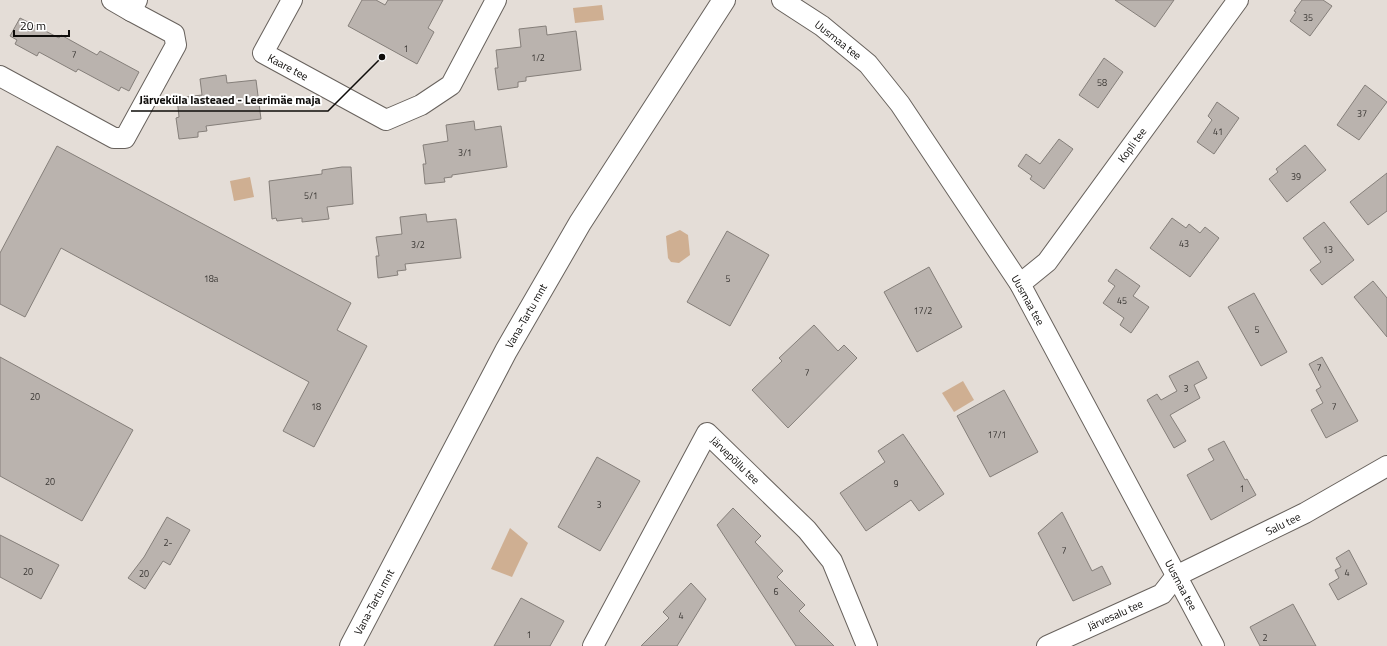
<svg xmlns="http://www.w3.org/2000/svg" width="1387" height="646" viewBox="0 0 1387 646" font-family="'Titillium Web',sans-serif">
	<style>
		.green { fill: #cfaf92 }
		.building { fill: #bab3ae; stroke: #857f7a }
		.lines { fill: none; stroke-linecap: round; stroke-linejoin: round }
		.street-casing { stroke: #68625d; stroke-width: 22 }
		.secondary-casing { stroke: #68625d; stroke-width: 24 }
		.street { stroke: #fff; stroke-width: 20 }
		.secondary { stroke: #fff; stroke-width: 22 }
		.labels { text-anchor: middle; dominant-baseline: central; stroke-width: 4; stroke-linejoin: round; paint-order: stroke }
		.number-label { font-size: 9px; fill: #393633 }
		.street-label { font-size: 11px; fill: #0e0c0a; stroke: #fff }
		.leader { fill: none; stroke: #0e0c0a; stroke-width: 1.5 }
		.callout-dot { fill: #0e0c0a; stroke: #fff; stroke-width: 1.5 }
		.callout-label { font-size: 12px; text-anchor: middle; font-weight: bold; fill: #0e0c0a; stroke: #fff; stroke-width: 4; stroke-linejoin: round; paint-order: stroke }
	</style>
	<rect width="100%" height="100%" fill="#e4ddd7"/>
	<g class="green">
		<polygon points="602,5 604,20 575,23 573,8"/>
		<polygon points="250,177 254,197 234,201 230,181"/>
		<polygon points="680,230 688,235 690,255 679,263 671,262 668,258 666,236"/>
		<polygon points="963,381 974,400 954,412 942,393"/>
		<polygon points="510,528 528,543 512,577 491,569"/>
	</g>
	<g class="building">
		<polygon points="362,0 376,0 385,5 388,0 443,0 428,28 434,32 417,64 348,26"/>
		<polygon points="1115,0 1174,0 1155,27"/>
		<polygon points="1302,0 1323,0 1332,6 1310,36 1290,21 1296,12 1294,11"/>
		<polygon points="20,18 59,38 61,35 97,55 100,51 139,72 129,91 121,87 119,91 78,69 76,72 39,52 37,56 15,44 17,40 10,36"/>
		<polygon points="546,26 547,35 576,31 581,70 526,77 526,81 518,82 518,87 498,90 495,68 498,68 496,50 521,47 519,29"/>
		<polygon points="1104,58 1123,72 1098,108 1079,95"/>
		<polygon points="226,75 227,83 256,80 261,119 206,126 207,131 198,132 198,137 179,139 176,118 179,117 177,98 202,95 200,79"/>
		<polygon points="1365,85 1387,102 1359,140 1337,125"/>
		<polygon points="1217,102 1239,118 1214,154 1197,142 1212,120 1208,116"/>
		<polygon points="474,121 475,130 501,126 507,167 452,175 452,177 444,178 445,182 425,184 423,164 426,164 423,145 448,141 446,125"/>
		<polygon points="1059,139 1073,149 1044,189 1030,179 1032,176 1018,166 1026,154 1040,164"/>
		<polygon points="1305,145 1326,170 1287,202 1269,179 1278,172 1276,169"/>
		<polygon points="57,146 351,303 337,330 367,346 314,447 283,431 309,382 61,248 25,317 0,304 0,253"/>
		<polygon points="342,167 351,167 353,204 327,207 329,219 302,222 302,218 277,221 276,218 272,219 269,181 322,174 322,170"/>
		<polygon points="1387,173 1387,211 1368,225 1350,202"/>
		<polygon points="426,214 427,222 456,219 461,258 405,264 406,270 397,271 398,275 378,278 376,256 379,256 376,237 402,234 400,217"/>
		<polygon points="1172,218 1186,228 1189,224 1200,233 1205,227 1219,238 1190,277 1150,248"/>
		<polygon points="1324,222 1354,260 1322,285 1310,270 1321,262 1303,238"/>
		<polygon points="727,231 769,255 730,326 687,302"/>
		<polygon points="929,267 962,327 917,352 884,292"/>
		<polygon points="1116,269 1140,286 1133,296 1149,307 1131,333 1120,325 1124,318 1103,303 1115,286 1108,281"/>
		<polygon points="1373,281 1387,298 1387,337 1354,297"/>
		<polygon points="1254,293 1287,352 1261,366 1228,307"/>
		<polygon points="814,325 838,351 844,345 857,358 788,428 752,390 782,361 779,358"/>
		<polygon points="0,357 133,430 82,521 0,476"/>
		<polygon points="1322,357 1358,421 1326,438 1311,410 1323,403 1316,390 1321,387 1309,364"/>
		<polygon points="1198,361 1207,378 1194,385 1200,398 1170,415 1186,441 1174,448 1147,400 1157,394 1161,400 1177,391 1169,376"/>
		<polygon points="1004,390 1038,452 990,477 957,416"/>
		<polygon points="903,434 944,494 919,511 911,500 866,531 840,493 885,462 878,451"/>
		<polygon points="1224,441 1245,480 1247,479 1256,495 1211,520 1187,475 1214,460 1208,449"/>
		<polygon points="597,457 640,481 600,551 558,527"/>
		<polygon points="733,508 761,536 755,542 783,571 777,577 805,605 799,611 834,646 796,646 717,525"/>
		<polygon points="1062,512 1092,571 1102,566 1111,584 1073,601 1038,533"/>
		<polygon points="167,517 190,530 170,565 163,561 145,589 128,578 144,557"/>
		<polygon points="0,535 59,565 41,599 0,577"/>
		<polygon points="1349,550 1367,584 1338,600 1329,584 1339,578 1335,570 1341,567 1336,558"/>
		<polygon points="691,583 706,599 677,646 641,646 669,618 663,612"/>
		<polygon points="521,598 564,621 550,646 494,646"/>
		<polygon points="1293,604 1316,646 1260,646 1250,627"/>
	</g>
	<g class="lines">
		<defs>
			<g id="street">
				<polyline points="112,0 131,11 137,0"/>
				<polyline points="292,0 263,53 386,120 421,105 451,85 496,0"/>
				<polyline points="782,0 822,26 868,64 900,104 1020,284 1214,646"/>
				<polyline points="0,76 114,138 125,138 176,45 174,34 131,11"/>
				<polyline points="1020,284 1047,262 1238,0"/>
				<polyline points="593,646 707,433 807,530 832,561 867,646"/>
				<polyline points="1047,646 1162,594 1176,576 1305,513 1387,466"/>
			</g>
			<polyline id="secondary" points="351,646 506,351 580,223 724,0"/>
		</defs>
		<use href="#street" class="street-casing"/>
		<use href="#secondary" class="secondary-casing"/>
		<use href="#street" class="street"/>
		<use href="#secondary" class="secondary"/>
	</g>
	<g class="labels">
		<g class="number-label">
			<text x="1308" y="17">35</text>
			<text x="406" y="48">1</text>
			<text x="74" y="54">7</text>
			<text x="538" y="57">1/2</text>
			<text x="1102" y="82">58</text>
			<text x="1362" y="113">37</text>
			<text x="1218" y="131">41</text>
			<text x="465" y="152">3/1</text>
			<text x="1296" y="176">39</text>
			<text x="311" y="195">5/1</text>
			<text x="1184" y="243">43</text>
			<text x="418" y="244">3/2</text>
			<text x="1328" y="249">13</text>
			<text x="211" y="278">18a</text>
			<text x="728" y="278">5</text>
			<text x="1122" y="300">45</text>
			<text x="923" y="310">17/2</text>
			<text x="1257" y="329">5</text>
			<text x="1319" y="367">7</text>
			<text x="807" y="372">7</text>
			<text x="1186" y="388">3</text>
			<text x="35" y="396">20</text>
			<text x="316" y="406">18</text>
			<text x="1334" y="406">7</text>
			<text x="997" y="434">17/1</text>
			<text x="50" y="481">20</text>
			<text x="896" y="483">9</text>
			<text x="1242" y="488">1</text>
			<text x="599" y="504">3</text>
			<text x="168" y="542">2-</text>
			<text x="1064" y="550">7</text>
			<text x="28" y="571">20</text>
			<text x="1347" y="572">4</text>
			<text x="144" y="573">20</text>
			<text x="776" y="591">6</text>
			<text x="681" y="615">4</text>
			<text x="529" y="634">1</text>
			<text x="1265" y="637">2</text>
		</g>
		<g class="street-label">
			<text transform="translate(838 40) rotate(38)">Uusmaa tee</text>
			<text transform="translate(288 67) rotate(28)">Kaare tee</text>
			<text transform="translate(1132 145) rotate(-54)">Kopli tee</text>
			<text transform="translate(1028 300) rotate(61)">Uusmaa tee</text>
			<text transform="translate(526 316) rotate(-60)">Vana-Tartu mnt</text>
			<text transform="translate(735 460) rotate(44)">Järvepõllu tee</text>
			<text transform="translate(1283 524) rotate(-26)">Salu tee</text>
			<text transform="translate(1181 585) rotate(62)">Uusmaa tee</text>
			<text transform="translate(374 602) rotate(-62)">Vana-Tartu mnt</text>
			<text transform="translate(1115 615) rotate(-24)">Järvesalu tee</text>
		</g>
	</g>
	<path class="leader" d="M382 57L328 111H131"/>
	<circle class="callout-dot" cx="382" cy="57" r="4"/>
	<g class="callout-label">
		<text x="230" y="104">Järveküla lasteaed - Leerimäe maja</text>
	</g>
	<path d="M14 30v6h55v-6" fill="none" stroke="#0e0c0a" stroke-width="2"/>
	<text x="20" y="30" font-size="12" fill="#0e0c0a" stroke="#ffffff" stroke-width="3" paint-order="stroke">20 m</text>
</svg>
